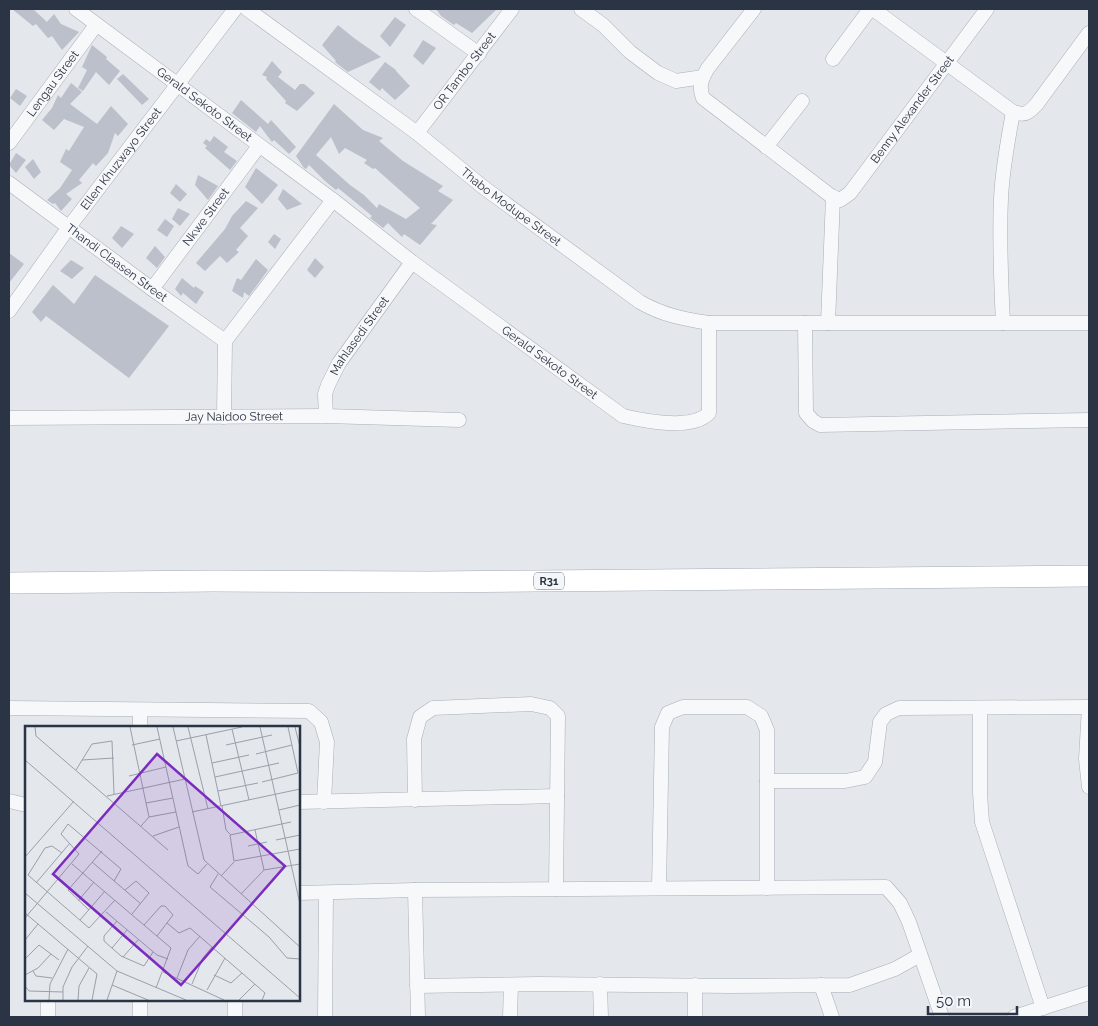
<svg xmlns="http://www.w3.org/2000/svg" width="1098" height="1026" viewBox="0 0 1098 1026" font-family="Raleway,sans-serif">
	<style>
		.building { fill: #bbc0ca; fill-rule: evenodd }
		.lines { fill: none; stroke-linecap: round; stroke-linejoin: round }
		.street-casing { stroke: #a9aeb7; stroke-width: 15 }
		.primary-casing { stroke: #a3abb8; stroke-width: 22 }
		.street { stroke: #f7f8fa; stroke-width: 14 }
		.primary { stroke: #fff; stroke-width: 21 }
		.labels { text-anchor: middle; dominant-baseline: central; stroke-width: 5; stroke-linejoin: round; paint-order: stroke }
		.shield { fill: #f4f6f9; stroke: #676e7b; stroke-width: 1 }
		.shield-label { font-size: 11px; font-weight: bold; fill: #2b3445 }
		.street-label { font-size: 12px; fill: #2b3445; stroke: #f4f6f9 }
		.inset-road { fill: none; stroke: #9a9fa9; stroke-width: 1 }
		.view { fill: #7b2cbf; fill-opacity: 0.15; stroke: #7b2cbf; stroke-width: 2.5 }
		.inset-edge { fill: none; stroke: #2b3445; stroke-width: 2.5 }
	</style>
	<rect width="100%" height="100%" fill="#e4e7ec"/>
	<g class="building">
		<polygon points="12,9 33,9 47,22 54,14 61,24 79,32 62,50 52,36 48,38 36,24 33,26"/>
		<polygon points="436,9 497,9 472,33 456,23 454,25 441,16"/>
		<polygon points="395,17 406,25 390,47 380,36"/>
		<polygon points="338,25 354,38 381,57 348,72 335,62 336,61 322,45"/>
		<polygon points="423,40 436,48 423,65 413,56"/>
		<polygon points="92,45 107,57 106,59 120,71 109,85 96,72 83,91 78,88 87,70 82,67"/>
		<polygon points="272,61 282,72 278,77 295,90 300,84 304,84 315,93 297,111 285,103 286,101 266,79 267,77 262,75"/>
		<polygon points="385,62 396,70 396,71 410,86 395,100 382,88 380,91 369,82"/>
		<polygon points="123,74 149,99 142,105 117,79"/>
		<polygon points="71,83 82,92 70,104 97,124 111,106 128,124 118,136 115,133 108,153 96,166 93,163 79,180 82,183 66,194 72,199 61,211 55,203 53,204 47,200 60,188 72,170 60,162 66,149 69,151 84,127 64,119 54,130 42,120 52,108 58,95 61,98"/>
		<polygon points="16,89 27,96 20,106 10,98"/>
		<polygon points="241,100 268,124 271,120 296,147 289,154 274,140 272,142 260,126 256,132 232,113"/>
		<path d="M334 104 363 130 383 138 379 141 403 161 443 186 438 191 453 200 431 224 437 225 420 245 404 234 402 237 388 223 383 228 370 218 372 216 354 201 338 188 336 190 325 181 309 165 306 169 304 168 296 156ZM331 137 339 154 345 148 367 160 364 163 373 169 375 168 420 208 406 219 379 204 377 208 364 195 350 185 316 155Z"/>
		<polygon points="214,136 228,147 224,152 237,161 230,170 205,148 207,146 203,143 206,139 210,142"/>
		<polygon points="16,153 26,160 16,173 9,165"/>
		<polygon points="33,159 41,172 34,179 25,167"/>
		<polygon points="256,168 278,185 262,204 245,187"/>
		<polygon points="198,175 218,186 208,200 195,185"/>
		<polygon points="176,184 187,194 180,202 170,193"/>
		<polygon points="283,189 302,204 287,210 278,199"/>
		<polygon points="246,201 258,208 240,228 248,236 236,250 239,252 227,263 220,256 205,271 196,263 225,229 232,216"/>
		<polygon points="178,208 190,214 180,226 172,219"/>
		<polygon points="165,219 174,226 167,237 157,230"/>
		<polygon points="121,226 134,234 122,248 112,238"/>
		<polygon points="274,234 281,239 275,249 268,242"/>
		<polygon points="155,246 165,257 157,268 146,258"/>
		<polygon points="9,253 24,264 9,283"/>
		<polygon points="315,258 324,267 315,278 307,270"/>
		<polygon points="256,259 268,270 249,296 244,292 243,298 232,291 237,278 241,280"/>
		<polygon points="71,260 84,268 72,279 60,271"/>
		<polygon points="95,275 169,326 129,378 46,316 41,322 32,312 53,285 74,304"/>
		<polygon points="182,278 194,288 195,286 204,292 196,304 183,293 181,296 175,289"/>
	</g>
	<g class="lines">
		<defs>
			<g id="street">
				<path id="s1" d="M76 9 333 200 412 262 623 416C645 421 691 431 709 413V323"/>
				<path id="s2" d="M247 9 417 133 483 187 640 302C662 315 684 319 709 323H1089"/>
				<polyline points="416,9 479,54"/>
				<polyline points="581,9 603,25 630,52 658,73 676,81 703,77"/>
				<path id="s3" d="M754 9 708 68C702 78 698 86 703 98L831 196 840 200 850 193 987 9"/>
				<path d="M873 9 1013 112C1025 116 1028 113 1036 105L1089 33"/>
				<polyline points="833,59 870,9"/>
				<path id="s4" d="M417 133 512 9"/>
				<path id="s5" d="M9 143 96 25"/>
				<polyline points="766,147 802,101"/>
				<path id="s6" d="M9 183 152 289 225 341"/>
				<path id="s7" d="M152 289 259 146"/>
				<path id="s8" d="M9 311 69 227 235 9"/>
				<polyline points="805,323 806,413 813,421 820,425 1089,420"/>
				<polyline points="828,323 833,197"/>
				<path d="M1003 323C1001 282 999 241 1001 199 1002 170 1008 140 1013 112"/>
				<path id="s9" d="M326 416 325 394 328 385 339 363 412 262"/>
				<polyline points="224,417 225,341 333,200"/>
				<path id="s10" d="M9 418 326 416 459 420"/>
				<polyline points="1089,707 1086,759 1089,787"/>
				<polyline points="9,708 309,711 321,722 327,742 324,802"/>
				<polyline points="980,708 980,793 982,822 1043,1008"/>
				<polyline points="140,727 140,710"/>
				<polyline points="767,781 845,781 865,777 875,762 880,722 886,714 899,708 1089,707"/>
				<polyline points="415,800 414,739 420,717 433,708 531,704 550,708 558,716 556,889"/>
				<polyline points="9,801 26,805"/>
				<polyline points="299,802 557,796"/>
				<polyline points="659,888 662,727 668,713 683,707 747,707 761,716 767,730 767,888"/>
				<polyline points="415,890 418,1017"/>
				<polyline points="299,893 415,890 886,887 900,903 909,922 942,1017"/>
				<polyline points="600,984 601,1017"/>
				<polyline points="695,985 695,1017"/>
				<polyline points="821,985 832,1017"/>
				<polyline points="417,986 539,984 730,986 850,985 895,969 920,955"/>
				<polyline points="140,1000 140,1017"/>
				<polyline points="235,1000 235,1017"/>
				<polyline points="48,1017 48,1000"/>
				<polyline points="325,1017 326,893"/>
				<polyline points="510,1017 511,985"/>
				<polyline points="1014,1017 1089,993"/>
			</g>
			<polyline id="primary" points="9,583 214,581 429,582 1089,576"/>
		</defs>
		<use href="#street" class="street-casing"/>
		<use href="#primary" class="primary-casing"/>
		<use href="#street" class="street"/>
		<use href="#primary" class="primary"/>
	</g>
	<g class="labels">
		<rect class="shield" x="534" y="572.5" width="30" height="17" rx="4"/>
		<g class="shield-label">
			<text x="549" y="581">R31</text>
		</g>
		<g class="street-label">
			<text stroke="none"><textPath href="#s4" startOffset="78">OR Tambo Street</textPath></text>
			<text stroke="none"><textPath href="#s5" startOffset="74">Lengau Street</textPath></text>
			<text stroke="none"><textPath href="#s1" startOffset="160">Gerald Sekoto Street</textPath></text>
			<text stroke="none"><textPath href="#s3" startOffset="394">Benny Alexander Street</textPath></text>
			<text stroke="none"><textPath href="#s8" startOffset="189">Ellen Khuzwayo Street</textPath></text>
			<text stroke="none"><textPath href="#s2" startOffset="330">Thabo Modupe Street</textPath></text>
			<text stroke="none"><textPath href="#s7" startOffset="90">Nkwe Street</textPath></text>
			<text stroke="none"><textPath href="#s6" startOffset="134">Thandi Claasen Street</textPath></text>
			<text stroke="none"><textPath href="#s9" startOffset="90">Mahlasedi Street</textPath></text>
			<text stroke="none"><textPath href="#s1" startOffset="591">Gerald Sekoto Street</textPath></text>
			<text stroke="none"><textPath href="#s10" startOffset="225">Jay Naidoo Street</textPath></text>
		</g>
	</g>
	<g transform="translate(25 726)">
		<rect width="275" height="275" fill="#e4e7ec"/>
		<path class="inset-road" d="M10 1 11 10 143 124M105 1 124 91M132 1 163 140 173 148 182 138M148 1 179 134 275 221M163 1 183 83M235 1 275 178M270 1 275 21M207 3 224 74M181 9 196 80M151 15 217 1M107 19 135 13M201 19 247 9M231 28 267 19M0 34 275 272M57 34 89 32M187 37 224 29M51 44 67 18 87 15 89 68M104 50 141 41M190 51 254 37M237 56 273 47 263 1M193 65 233 57M82 70 160 53M121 77 148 72M197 80 201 104 206 109M254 84 275 79M167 86 275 63M266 96 205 109 209 135 275 123M116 100 124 91 151 86M230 104 239 144M128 110 154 101M251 114 275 109M223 120 242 116M37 127 27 120 20 122 3 149 64 202 90 174M0 131 49 75M67 136 116 178M47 138 146 222 131 262M239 144 275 138M193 148 185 161 244 211 262 232 275 233M196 150 209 136M11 157 45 117M100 164 111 155 124 167 107 188M0 167 92 245 161 274M216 168 239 144M53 175 69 156M64 184 43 164 77 125M81 186 132 229 143 233M0 187 72 248 67 274M0 192 54 128 36 108 43 98 96 143 89 155M55 194 80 165M92 195 79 210V215L96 230 119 240 128 226M142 197 154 207 165 202 240 267 237 274M119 199 136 180H140L148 189 132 210M0 214 13 198M87 222 102 204M98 231 113 214M0 233 14 219 34 234M8 245 11 250 27 252M138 246 199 274M0 249 13 242 26 228M189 249 206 257 217 247M152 252 163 224 175 210M167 258 178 232 187 221M87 259 123 274M0 260 4 265 38 266M182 264 200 232M24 274 25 258 43 223M38 274V261L47 241 63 220M53 274 54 260 64 242M82 274 92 245M214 274 230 258"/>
		<path class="view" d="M132 28 260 140 156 259 28 148Z"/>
		<rect width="275" height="275" class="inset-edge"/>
	</g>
	<rect width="1098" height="1026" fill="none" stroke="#2b3445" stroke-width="20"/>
	<path d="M928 1006v8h89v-8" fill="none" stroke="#2b3445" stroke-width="2.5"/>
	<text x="936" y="1006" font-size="15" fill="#2b3445" stroke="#f4f6f9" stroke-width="4" paint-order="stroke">50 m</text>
</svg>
